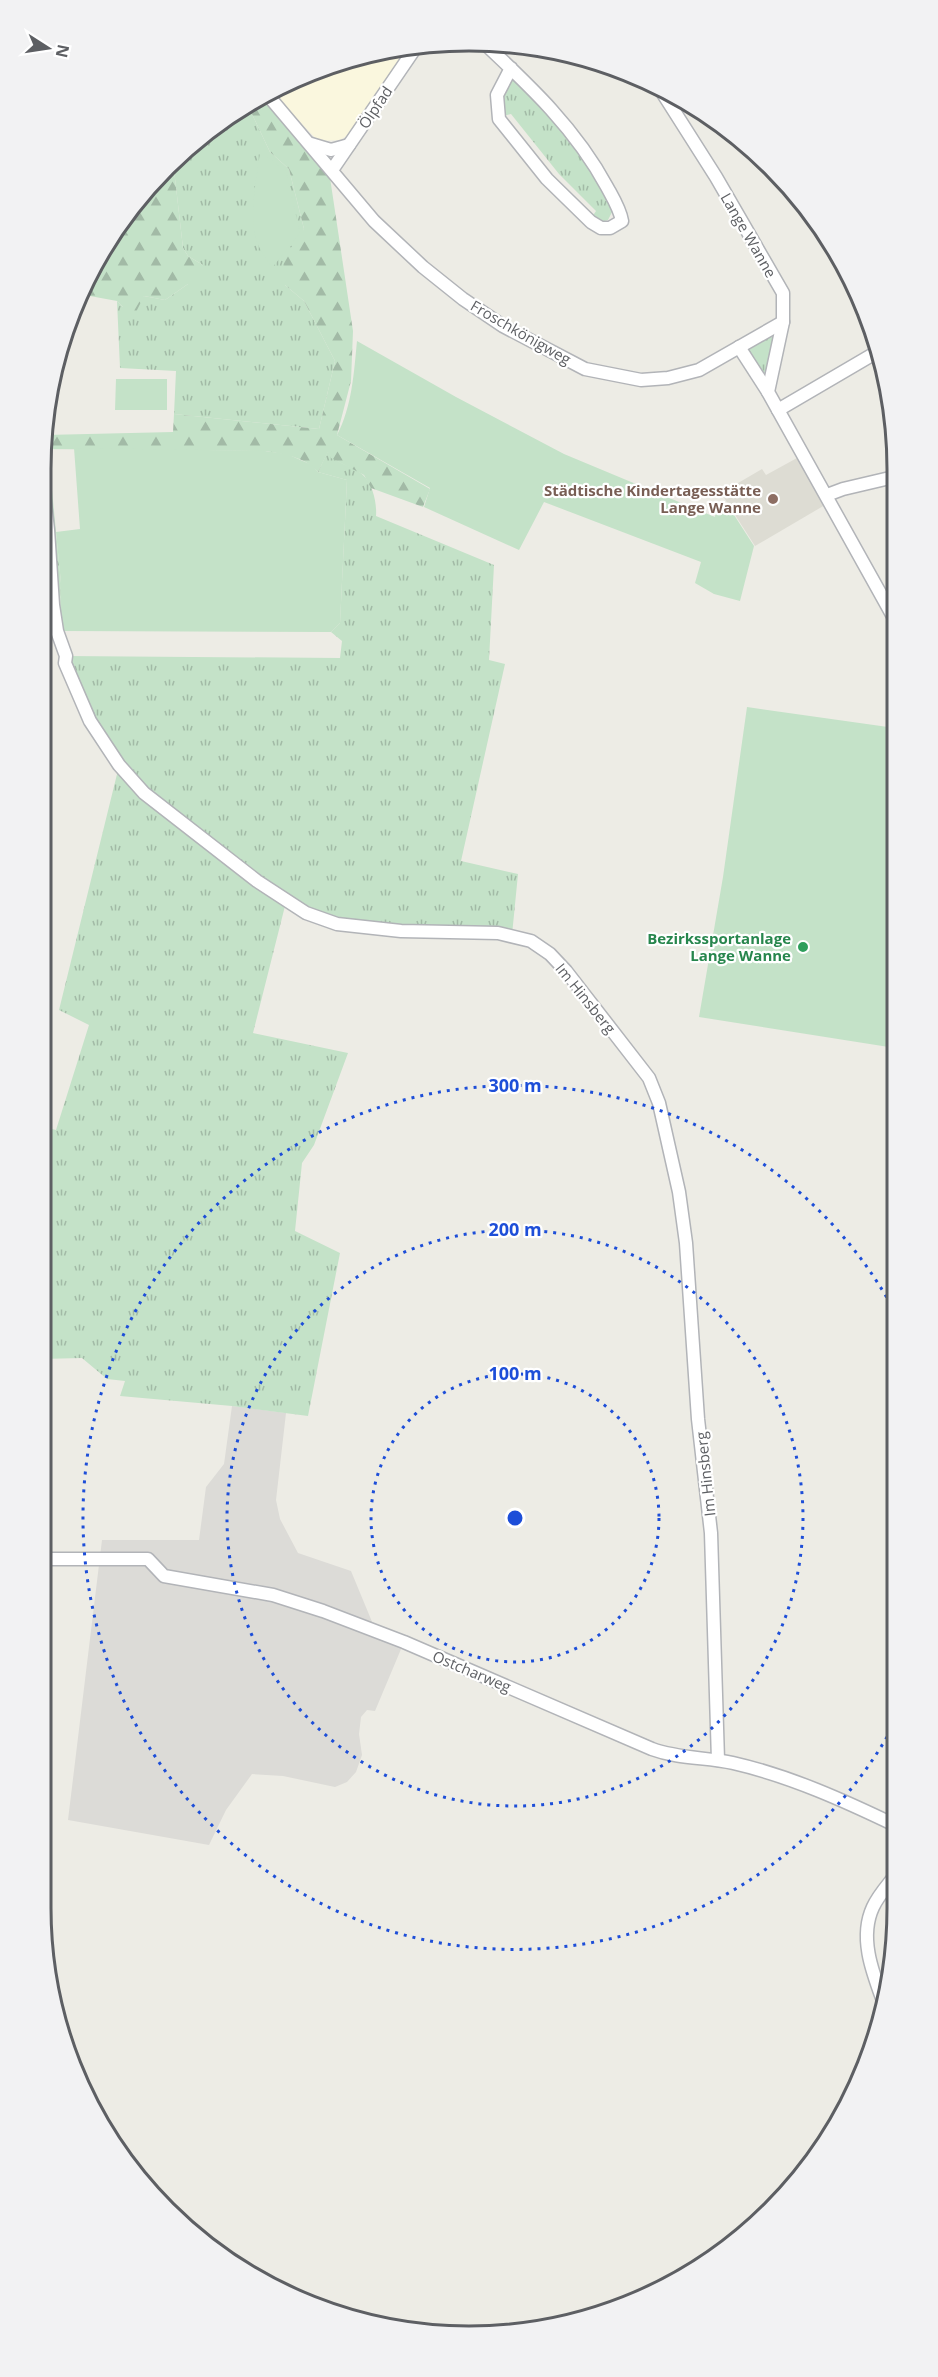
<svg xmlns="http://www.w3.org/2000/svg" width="938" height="2377" viewBox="0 0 938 2377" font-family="'Open Sans',sans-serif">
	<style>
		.commercial { fill: #faf7de }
		.industrial { fill: #dcdbd7 }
		.education { fill: #dddcd3 }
		.grass { fill: url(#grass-tufts) }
		.forest { fill: url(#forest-firs) }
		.green { fill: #c4e2c8 }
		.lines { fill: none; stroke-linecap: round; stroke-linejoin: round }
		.minor-casing { stroke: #b2b4b8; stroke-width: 15 }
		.minor { stroke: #fff; stroke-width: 12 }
		.ring { fill: none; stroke: #1d4ed8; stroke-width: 3; stroke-dasharray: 3 6 }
		.education-dot { fill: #8d6e63; stroke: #fff; stroke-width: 2 }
		.leisure-dot { fill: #2e9e5b; stroke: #fff; stroke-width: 2 }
		.labels { text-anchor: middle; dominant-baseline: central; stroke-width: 4.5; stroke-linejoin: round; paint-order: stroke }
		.street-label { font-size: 15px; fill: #5d5f63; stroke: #fff }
		.education-label { font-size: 15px; font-weight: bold; fill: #785e54; stroke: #fff; text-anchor: end }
		.leisure-label { font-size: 15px; font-weight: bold; fill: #27864d; stroke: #fff; text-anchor: end }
		.rim { fill: none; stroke: #5d5f63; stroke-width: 3 }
		.centre { fill: #1d4ed8; stroke: #fff; stroke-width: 3 }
		.ring-label { font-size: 18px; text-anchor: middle; font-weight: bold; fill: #1d4ed8; stroke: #fff; stroke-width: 4.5; stroke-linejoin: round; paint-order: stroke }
	</style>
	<defs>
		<pattern id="grass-tufts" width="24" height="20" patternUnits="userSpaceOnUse" patternTransform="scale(1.5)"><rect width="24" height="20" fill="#c4e2c8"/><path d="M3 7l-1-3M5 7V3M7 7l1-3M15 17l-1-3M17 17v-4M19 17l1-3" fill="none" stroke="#a2baa6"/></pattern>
		<pattern id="forest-firs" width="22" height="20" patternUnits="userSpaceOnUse" patternTransform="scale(1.5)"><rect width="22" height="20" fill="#c4e2c8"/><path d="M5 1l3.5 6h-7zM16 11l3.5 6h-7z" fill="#a2baa6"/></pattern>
	</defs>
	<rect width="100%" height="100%" fill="#edece5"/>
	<polygon class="commercial" points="413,44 353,132 340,140 318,141 271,91 332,63"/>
	<polygon class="industrial" points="232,1406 286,1413 276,1500 280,1519 298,1553 351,1571 375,1629 404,1642 375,1711 367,1710 361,1717 359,1734 362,1755 356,1772 347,1782 335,1787 283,1776 252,1774 226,1810 209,1845 68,1820 102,1540 199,1540 206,1487 224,1464"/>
	<polygon class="education" points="797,458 825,505 755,546 721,493 762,469 766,475"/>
	<g class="grass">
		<polygon points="517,77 585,158 613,210 608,220 601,222 592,217 596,211 559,174 511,114 503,116 499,101 511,78"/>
		<polygon points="241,108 252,114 270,152 289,169 304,229 285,285 304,301 335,361 319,429 174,414 176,371 120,368 117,301 123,307 144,296 165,300 188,284 203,265 188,256 183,248 173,161 187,147"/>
		<polygon points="773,334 775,340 767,373 761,373 750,355 749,347"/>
		<polygon points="43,449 48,449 61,583 60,631 41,466"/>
		<path d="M328 451C335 465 353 465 363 475 373 484 377 504 376 516L494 565 489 660 505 664 461 861 518 874 512 935 372 929 286 902 253 1033 348 1053 314 1145 302 1163 295 1231 340 1253 308 1416 232 1406 120 1396 125 1381 107 1379 82 1358 41 1359 40 1126 56 1130 89 1025 59 1010 119 766 90 721 66 656 340 658 342 641 331 632 340 623 347 480 318 472Z"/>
	</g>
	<g class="forest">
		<path d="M259 96 329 171 353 331 351 381 337 435 430 489 423 507 371 488 364 475 331 458 328 452 318 472C305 457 284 454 265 451L43 449 45 435 173 432 174 414 319 429 335 361 304 301 285 285 283 259 304 229 289 169 270 152 252 114 241 108Z"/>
		<path d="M173 161 183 248 188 256 203 265 198 284H188L165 300 144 296 136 312 123 307 117 301 79 294C98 243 136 201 173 161Z"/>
	</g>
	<g class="green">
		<path d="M260 152 286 171 300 233 272 268C268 260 261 253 258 244 247 219 257 178 260 152Z"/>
		<path d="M357 341 456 397 564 454 715 517 716 510 727 504 754 546 740 601 714 594 695 583 701 562 544 502 519 550 424 507 430 488 337 435C352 407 354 372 357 341Z"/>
		<polygon points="116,379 167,379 167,410 115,410"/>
		<polygon points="74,448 265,451 287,454 312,465 318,472 347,480 340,623 331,632 60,631 61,583 56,532 80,529"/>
		<polygon points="747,707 895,728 895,1048 699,1017 723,877"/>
	</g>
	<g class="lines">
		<defs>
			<g id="minor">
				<path d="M483 42C530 86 576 129 607 187 613 198 620 209 622 221L610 228H601L591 222 547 179 499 119 497 95 511 68"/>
				<polyline points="662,92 716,177 783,293 783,322 768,392 894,618"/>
				<polyline points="266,93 374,221 423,267 463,299 503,326 585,369 641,380 668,378 699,370 783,322"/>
				<polyline points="311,144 331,150 349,145"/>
				<polyline points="332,170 418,44"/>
				<polyline points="739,347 768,392"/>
				<polyline points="778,410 877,352"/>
				<polyline points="41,467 48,530 53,605 57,631 66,656 65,663 90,721 119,765 144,793 257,881 306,913 337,924 401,931 498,933 531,941 550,954 566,971 649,1078 659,1103 679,1192 686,1243 698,1419 711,1533 718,1760"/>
				<polyline points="827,495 843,489 894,477"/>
				<path d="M40 1559H148L164 1576 273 1595 323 1611 404 1642 652 1749C679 1759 706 1757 733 1763 790 1776 845 1801 897 1826"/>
				<path d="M885 2006C874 1976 858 1939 873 1907 879 1894 889 1884 897 1873"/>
			</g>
		</defs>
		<use href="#minor" class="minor-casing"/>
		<use href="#minor" class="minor"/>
	</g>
	<g class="ring">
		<circle cx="515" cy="1518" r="144"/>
		<circle cx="515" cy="1518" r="288"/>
		<path d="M896 1721A432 432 0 1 1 895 1312"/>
	</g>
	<circle class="education-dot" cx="773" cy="499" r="6"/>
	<circle class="leisure-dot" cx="803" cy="947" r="6"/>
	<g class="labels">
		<g class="street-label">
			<text transform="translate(375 107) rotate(-56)">Ölpfad</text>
			<text transform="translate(749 235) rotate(60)">Lange Wanne</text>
			<text transform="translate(521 332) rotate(30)">Froschkönigweg</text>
			<text transform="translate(586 998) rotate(51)">Im Hinsberg</text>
			<text transform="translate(705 1474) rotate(-96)">Im Hinsberg</text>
			<text transform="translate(472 1671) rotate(23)">Ostcharweg</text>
		</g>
		<g class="education-label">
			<text x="761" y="490">Städtische Kindertagesstätte<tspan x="761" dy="17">Lange Wanne</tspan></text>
		</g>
		<g class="leisure-label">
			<text x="791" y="938">Bezirkssportanlage<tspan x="791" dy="17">Lange Wanne</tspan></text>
		</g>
	</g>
	<path d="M0 0H938V2377H0ZM469 51H469A418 418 0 0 1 887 469V1908A418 418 0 0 1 469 2326H469A418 418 0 0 1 51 1908V469A418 418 0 0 1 469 51Z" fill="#f2f2f3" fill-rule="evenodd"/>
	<path class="rim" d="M469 51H469A418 418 0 0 1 887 469V1908A418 418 0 0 1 469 2326H469A418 418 0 0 1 51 1908V469A418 418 0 0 1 469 51Z"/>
	<circle cx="515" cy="1518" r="9" class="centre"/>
	<g class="ring-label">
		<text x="515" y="1092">300 m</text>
		<text x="515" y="1236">200 m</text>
		<text x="515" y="1380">100 m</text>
	</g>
	<g transform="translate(48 48) rotate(102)" stroke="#ffffff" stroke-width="4.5" paint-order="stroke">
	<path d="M0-4.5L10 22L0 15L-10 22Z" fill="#5d5f63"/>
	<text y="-9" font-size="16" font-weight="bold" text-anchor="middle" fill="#5d5f63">N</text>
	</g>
</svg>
